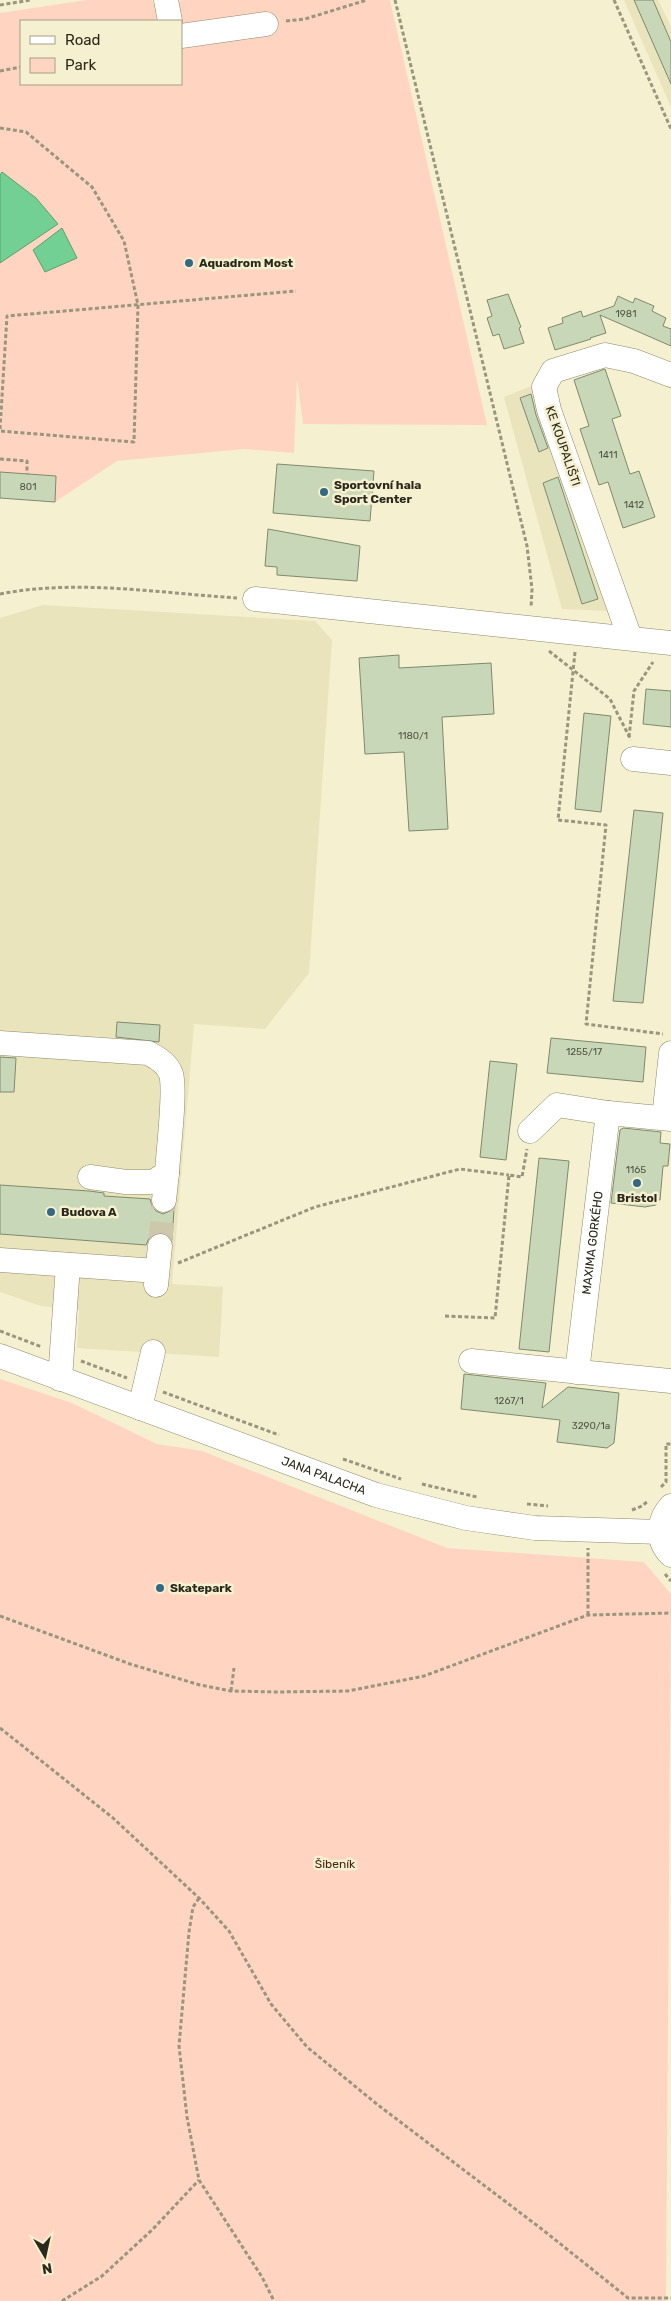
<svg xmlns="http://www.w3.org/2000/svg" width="671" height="2301" viewBox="0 0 671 2301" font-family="Rubik,sans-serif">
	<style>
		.built { fill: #eae4bc }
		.green { fill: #ffd4c1; fill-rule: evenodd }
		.water { fill: #73d095; stroke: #5d9e71 }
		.building { fill: #c9d7b9; stroke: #7e8a6e }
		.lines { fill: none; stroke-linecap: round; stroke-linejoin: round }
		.minor-tunnel { stroke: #cdc8ab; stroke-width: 24; stroke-dasharray: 24 12; stroke-linecap: butt }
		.minor-casing { stroke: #8d896b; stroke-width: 25 }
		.path { stroke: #99957e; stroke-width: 3; stroke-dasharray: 4 2.5; stroke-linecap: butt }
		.minor { stroke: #fff; stroke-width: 24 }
		.poi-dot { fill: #356885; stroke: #f5f0cf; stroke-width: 2 }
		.labels { text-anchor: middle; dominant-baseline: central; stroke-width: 5; stroke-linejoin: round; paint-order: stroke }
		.number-label { font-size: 10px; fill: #525443 }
		.poi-label { font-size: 12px; font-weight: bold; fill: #2b291c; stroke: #f5f0cf; text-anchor: start }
		.street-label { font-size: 12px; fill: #2b291c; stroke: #f5f0cf }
		.park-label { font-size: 12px; fill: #482412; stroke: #f5f0cf }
	</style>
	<rect width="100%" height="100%" fill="#f5f0cf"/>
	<g class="built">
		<polygon points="624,0 658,0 671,26 671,107"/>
		<polygon points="536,384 608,611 562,609 504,397"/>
		<polygon points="43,605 315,621 332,640 309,973 265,1029 194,1024 172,1284 223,1287 219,1357 77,1348 79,1310 41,1306 0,1292 0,618"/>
	</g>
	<g class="green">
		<path d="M87 0H152L154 4 185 0H390L487 425 303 424 297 378 294 453 244 449 117 461 55 502 0 498V13ZM21 21H181V84H21Z"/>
		<polygon points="0,1379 72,1403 157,1444 202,1451 447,1548 644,1562 671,1594 666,2301 0,2301"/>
	</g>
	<g class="water">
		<polygon points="2,172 36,198 58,224 0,263 0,175"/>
		<polygon points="62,228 77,258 45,272 33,250"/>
	</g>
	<g class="building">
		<polygon points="634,0 653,0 671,42 671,84"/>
		<polygon points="508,294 521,327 519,328 524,343 504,349 499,334 493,336 487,318 492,316 487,300"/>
		<polygon points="618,296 633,303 635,298 654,306 652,311 666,318 663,326 671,329 671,346 600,315 606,333 590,338 591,339 555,350 548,328 563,323 562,318 581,311 583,317 614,306"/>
		<polygon points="605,369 621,416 612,419 630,474 639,471 655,517 623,528 608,482 599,485 580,429 589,426 574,380"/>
		<polygon points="531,394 536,415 548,448 539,452 520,398"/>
		<polygon points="277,464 374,471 370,521 273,513"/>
		<polygon points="0,472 56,476 55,502 0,498"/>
		<polygon points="558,477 598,599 582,604 543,483"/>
		<polygon points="268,529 360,546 357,581 277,575 277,567 265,566"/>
		<polygon points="399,655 399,668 491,663 494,714 442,717 448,829 409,831 404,752 365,754 359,658"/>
		<polygon points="646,689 671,691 671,727 643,724"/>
		<polygon points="584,713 611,716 601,812 575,809"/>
		<polygon points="634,810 663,813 643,1003 613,1001"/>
		<polygon points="117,1022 160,1025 159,1042 116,1037"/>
		<polygon points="551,1038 646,1047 643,1082 547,1073"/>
		<polygon points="0,1057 16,1058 14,1092 0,1092"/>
		<polygon points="490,1061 517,1064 506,1160 480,1157"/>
		<polygon points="623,1128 661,1132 660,1143 670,1144 668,1166 663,1166 660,1200 657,1200 656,1205 645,1207 611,1203 620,1130"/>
		<polygon points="539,1158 569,1161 549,1352 519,1349"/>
		<polygon points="0,1185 89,1191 104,1193 104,1196 150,1199 152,1206 156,1211 163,1214 174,1209 172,1240 168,1235 161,1232 149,1238 146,1245 0,1234"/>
		<polygon points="464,1374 546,1383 542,1408 568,1387 619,1393 614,1443 607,1448 557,1442 560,1420 461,1409"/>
	</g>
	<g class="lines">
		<polyline class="minor-tunnel" points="160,1246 164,1200"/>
		<defs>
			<g id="minor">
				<polyline points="166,0 170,21"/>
				<polyline points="181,36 266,24"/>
				<polyline points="255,599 671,643"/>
				<polyline points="630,638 549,410 544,387 553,371 605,355 634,361 671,375"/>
				<polyline points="633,759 671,763"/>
				<path d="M0 1043 148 1053C157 1058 167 1063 171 1074 176 1091 168 1152 167 1173L153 1182H126L90 1177"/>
				<polyline points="664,1118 671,1053"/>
				<polyline points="530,1131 557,1105 608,1113 671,1119"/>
				<polyline points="164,1200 167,1173"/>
				<polyline points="0,1260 157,1271"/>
				<polyline points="156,1285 160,1246"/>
				<path id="s1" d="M0 1356 376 1495 466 1518 535 1528 660 1532"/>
				<polyline points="471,1361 671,1381"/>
				<path id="s2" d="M577 1372 608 1113"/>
				<polyline points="60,1379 68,1265"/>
				<polyline points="140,1408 153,1352"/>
				<path d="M671 1506C658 1520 656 1540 671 1555"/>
			</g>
		</defs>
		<use href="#minor" class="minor-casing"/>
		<g class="path">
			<polyline points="395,0 527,546 532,589 531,608"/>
			<polyline points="614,0 671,129"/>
			<polyline points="0,5 31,0"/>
			<polyline points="286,21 305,19 367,0"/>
			<polyline points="0,71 21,67"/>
			<polyline points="0,128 26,132 92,187 124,241 138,305 134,442 0,431"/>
			<polyline points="0,429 7,316 296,291"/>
			<polyline points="0,459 27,461 27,474"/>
			<path d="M0 594C77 579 159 593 237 598"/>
			<polyline points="549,651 610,699 631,740"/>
			<polyline points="575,652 558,820 606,825 586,1024 663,1034"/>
			<polyline points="629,737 634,691 653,662"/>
			<polyline points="178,1263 315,1207 460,1169 509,1175"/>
			<polyline points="445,1316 495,1318 509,1175 522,1177 527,1149"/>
			<polyline points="0,1331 42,1347"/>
			<polyline points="81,1361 127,1378"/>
			<polyline points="163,1392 279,1435"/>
			<polyline points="343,1459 401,1479"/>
			<polyline points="422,1484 477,1497"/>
			<polyline points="661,1487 666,1482 666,1444 671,1444"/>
			<polyline points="527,1504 548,1506"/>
			<polyline points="632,1510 642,1506 648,1501"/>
			<polyline points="665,1574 671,1581"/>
			<polyline points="588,1615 588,1548"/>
			<polyline points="0,1616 130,1664 200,1685 231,1691 277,1692 348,1691 424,1676 588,1615 671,1613"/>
			<polyline points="231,1691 234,1668"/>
			<polyline points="0,1728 113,1818 199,1898 229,1931 271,2004 307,2047 378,2105 543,2230 628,2298 671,2298"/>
			<polyline points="199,1898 193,1907 189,1932 179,2046 187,2117 199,2180 262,2277 274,2301"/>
			<polyline points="62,2301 102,2276 152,2230 199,2180"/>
		</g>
		<use href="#minor" class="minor"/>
	</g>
	<g class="poi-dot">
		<circle cx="189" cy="263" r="5"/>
		<circle cx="324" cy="492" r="5"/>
		<circle cx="637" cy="1183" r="5"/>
		<circle cx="51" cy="1212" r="5"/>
		<circle cx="160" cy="1588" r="5"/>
	</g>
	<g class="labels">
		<g class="number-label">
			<text x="626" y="314">1981</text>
			<text x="608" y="455">1411</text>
			<text x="28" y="487">801</text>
			<text x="634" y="505">1412</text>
			<text x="413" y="736">1180/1</text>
			<text x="584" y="1052">1255/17</text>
			<text x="636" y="1170">1165</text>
			<text x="509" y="1401">1267/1</text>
			<text x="591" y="1426">3290/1a</text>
		</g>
		<g class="poi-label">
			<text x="199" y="263">Aquadrom Most</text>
			<text x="334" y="485">Sportovní hala<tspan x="334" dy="14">Sport Center</tspan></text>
			<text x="637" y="1198" text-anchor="middle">Bristol</text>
			<text x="61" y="1212">Budova A</text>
			<text x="170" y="1588">Skatepark</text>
		</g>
		<g class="street-label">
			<text transform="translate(563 446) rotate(71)">KE KOUPALIŠTI</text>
			<text stroke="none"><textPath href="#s2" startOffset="130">MAXIMA GORKÉHO</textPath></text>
			<text stroke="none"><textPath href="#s1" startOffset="345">JANA PALACHA</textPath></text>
		</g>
		<g class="park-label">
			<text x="335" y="1864">Šibeník</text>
		</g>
	</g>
	<rect x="20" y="20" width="162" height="65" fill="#f5f0cf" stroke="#a4a087"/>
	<rect x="30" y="36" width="25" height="8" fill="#ffffff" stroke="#a4a087"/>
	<text x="65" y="45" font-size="15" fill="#2b291c">Road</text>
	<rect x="30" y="58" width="25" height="15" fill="#ffd4c1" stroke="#a4a087"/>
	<text x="65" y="70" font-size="15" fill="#2b291c">Park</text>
	<g transform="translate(45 2256) rotate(171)" stroke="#f5f0cf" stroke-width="4" paint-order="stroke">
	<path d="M0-4L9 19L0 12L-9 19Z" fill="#2b291c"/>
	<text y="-8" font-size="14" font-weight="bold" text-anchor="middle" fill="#2b291c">N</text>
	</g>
</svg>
